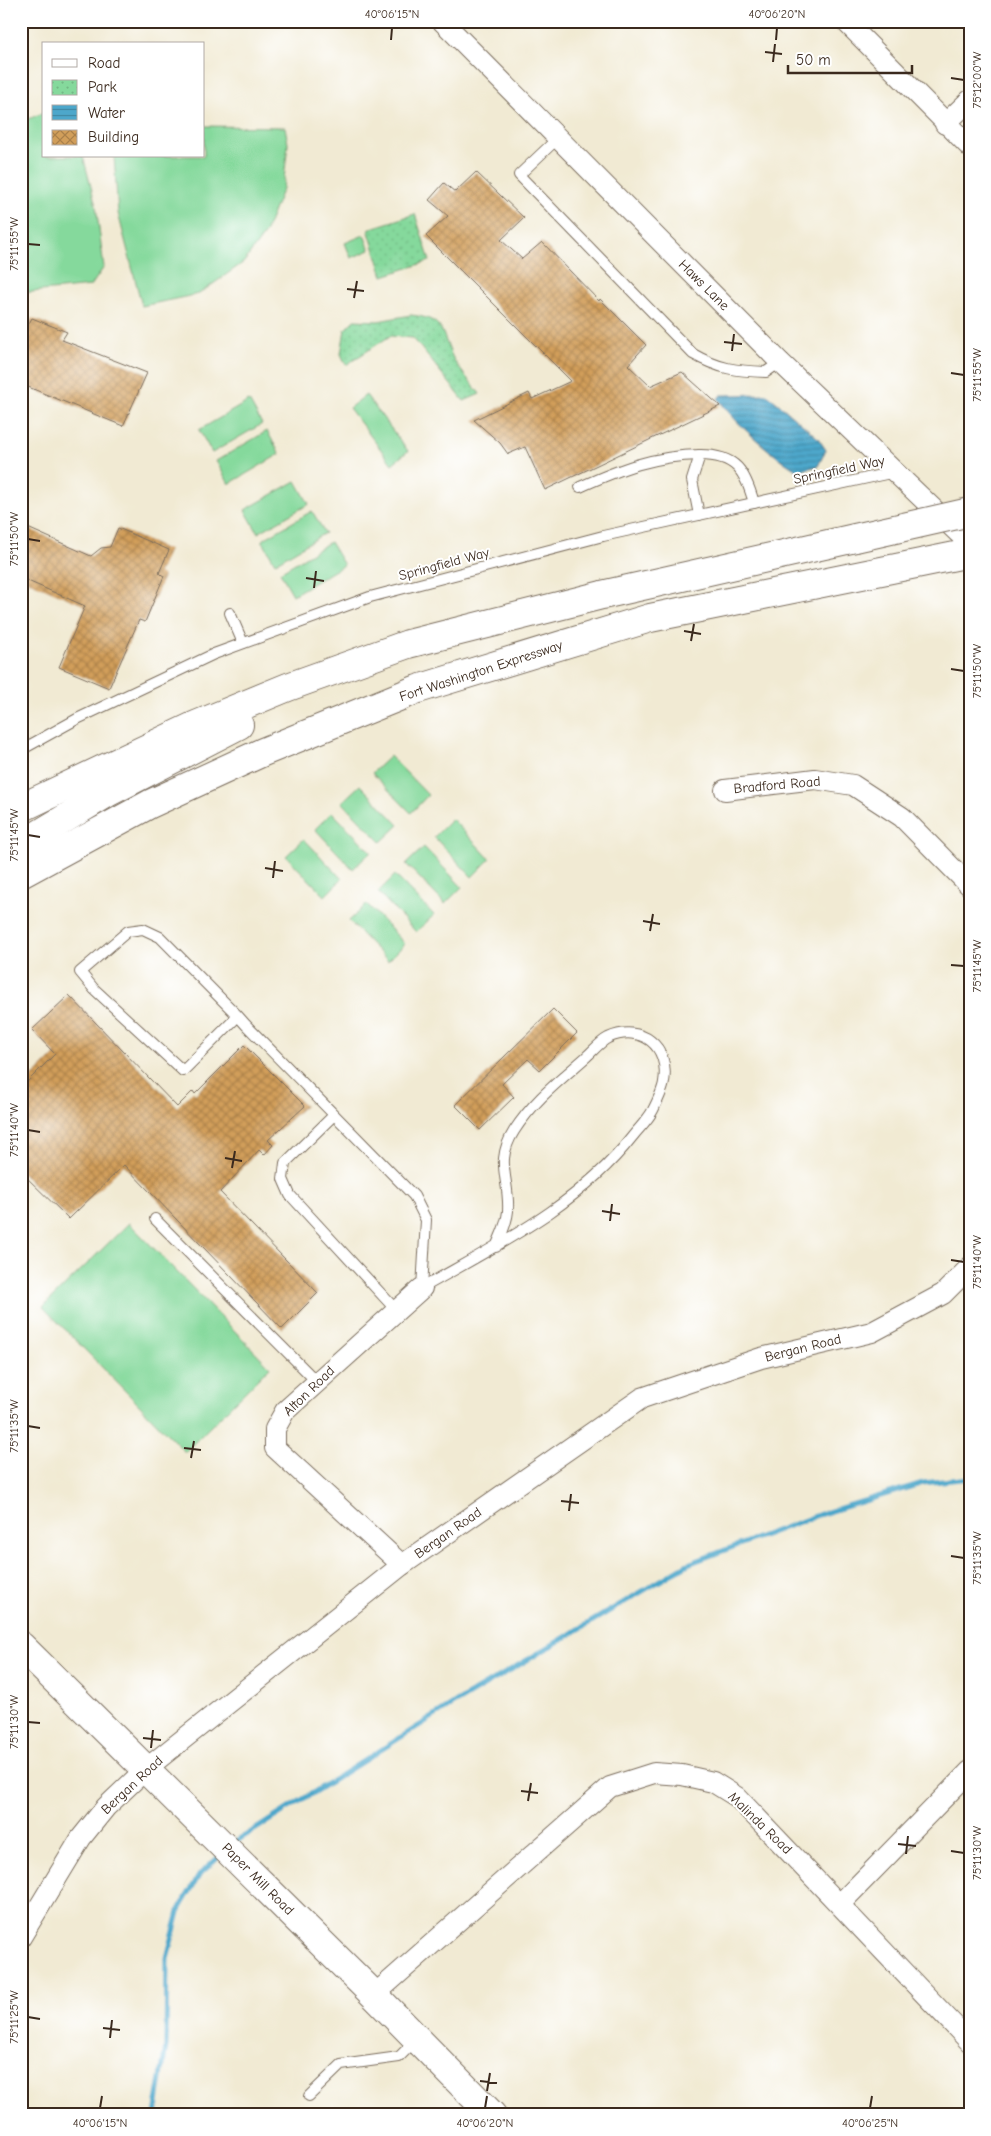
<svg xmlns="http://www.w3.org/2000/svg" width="991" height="2136" viewBox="0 0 991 2136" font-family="'Comic Neue',sans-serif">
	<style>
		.park { fill: url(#park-dots); stroke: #60825d }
		.pitch { fill: #85d99c; stroke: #60825d }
		.water { fill: url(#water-rules); stroke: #446874 }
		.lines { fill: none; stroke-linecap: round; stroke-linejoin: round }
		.stream { stroke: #4da7cb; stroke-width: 5 }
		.building { fill: url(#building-cross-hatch) }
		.lane-casing { stroke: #7b6d5d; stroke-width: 12 }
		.street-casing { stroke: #7b6d5d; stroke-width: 22 }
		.secondary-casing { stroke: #7b6d5d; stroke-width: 30 }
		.highway-casing { stroke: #7b6d5d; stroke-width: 30 }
		.lane { stroke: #fff; stroke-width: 10 }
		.street { stroke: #fff; stroke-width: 20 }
		.secondary { stroke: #fff; stroke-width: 28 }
		.highway { stroke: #fff; stroke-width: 28 }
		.highway-bridge-casing { stroke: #7b6d5d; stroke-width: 30; stroke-linecap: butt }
		.highway-bridge { stroke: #fff; stroke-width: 28 }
		.ticks { fill: none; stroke: #3b2a1e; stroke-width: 2 }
		.labels { text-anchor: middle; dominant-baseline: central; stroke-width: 4; stroke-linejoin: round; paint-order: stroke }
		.street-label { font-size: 14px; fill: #3b2a1e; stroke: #fff }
		.neatline { fill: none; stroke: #3b2a1e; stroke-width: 2 }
		.ticks-label { font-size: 12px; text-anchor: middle; fill: #3b2a1e }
	</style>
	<defs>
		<pattern id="park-dots" width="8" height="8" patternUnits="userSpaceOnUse" patternTransform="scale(1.25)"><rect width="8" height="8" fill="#85d99c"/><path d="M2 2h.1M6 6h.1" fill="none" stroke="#74ba86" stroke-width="1.8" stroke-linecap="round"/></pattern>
		<pattern id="water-rules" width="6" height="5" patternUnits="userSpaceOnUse" patternTransform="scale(1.25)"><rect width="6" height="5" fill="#4da7cb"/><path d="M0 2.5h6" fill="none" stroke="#4188a4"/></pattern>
		<pattern id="building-cross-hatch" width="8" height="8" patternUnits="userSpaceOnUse" patternTransform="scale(1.25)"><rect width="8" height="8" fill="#d19e5a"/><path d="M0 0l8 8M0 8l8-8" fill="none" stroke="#ab814a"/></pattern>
	</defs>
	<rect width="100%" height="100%" fill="#fff"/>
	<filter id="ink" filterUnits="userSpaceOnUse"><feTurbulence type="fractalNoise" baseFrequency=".02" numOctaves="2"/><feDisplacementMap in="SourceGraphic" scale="10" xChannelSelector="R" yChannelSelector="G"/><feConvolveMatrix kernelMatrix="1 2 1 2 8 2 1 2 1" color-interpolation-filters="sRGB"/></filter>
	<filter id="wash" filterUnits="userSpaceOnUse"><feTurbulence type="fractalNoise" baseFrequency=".0096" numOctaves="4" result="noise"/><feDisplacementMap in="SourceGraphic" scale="20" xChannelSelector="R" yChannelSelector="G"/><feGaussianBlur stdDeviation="1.12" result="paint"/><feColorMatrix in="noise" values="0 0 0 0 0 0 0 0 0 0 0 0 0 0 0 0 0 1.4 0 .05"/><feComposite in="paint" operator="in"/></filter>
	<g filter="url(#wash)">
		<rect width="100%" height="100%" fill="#f1ead3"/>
		<g class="park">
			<polygon points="415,214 430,261 383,276 368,229"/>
			<path d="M411 315C445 319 440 330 452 356 458 369 471 382 480 394L464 401 413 338 390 336 346 365 341 354 345 329 354 320 378 321Z"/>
		</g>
		<g class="pitch">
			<polygon points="40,114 44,114 44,156 83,156 96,206 104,267 91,286 21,293 21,122"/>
			<polygon points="204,126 285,127 288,144 283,188 265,233 244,262 199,294 142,306 118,213 114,156 204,156"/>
			<polygon points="364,235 370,250 351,258 345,243"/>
			<polygon points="366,395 408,451 392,464 349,408"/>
			<polygon points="249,401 262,424 212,453 199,430"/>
			<polygon points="267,431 280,454 229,484 216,461"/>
			<polygon points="296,481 309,504 258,533 245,510"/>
			<polygon points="312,511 325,533 275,563 262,540"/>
			<polygon points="330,542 344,565 293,595 280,572"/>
			<polygon points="390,756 428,795 411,813 372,773"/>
			<polygon points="360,785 399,825 381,842 342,802"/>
			<polygon points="332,812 371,852 353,869 315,829"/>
			<polygon points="452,819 490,859 472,877 434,837"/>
			<polygon points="304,839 342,879 325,896 286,856"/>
			<polygon points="424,847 462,887 445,904 406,864"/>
			<polygon points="395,875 434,915 416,932 378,892"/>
			<polygon points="367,904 405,944 388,961 349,921"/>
			<polygon points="129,1223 270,1367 185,1452 43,1307"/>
		</g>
		<path class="water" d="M767 394 818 438 826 450 818 466 798 471C774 457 732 421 718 398L721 395Z"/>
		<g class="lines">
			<g class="stream">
				<polyline points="232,1844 455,1703 688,1564 818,1515 923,1483 970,1478"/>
				<polyline points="155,2115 166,2046 167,1958 180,1908 200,1874 221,1855"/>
			</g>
		</g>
		<g id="blocks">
			<g class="building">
				<polygon points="476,172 524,218 501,240 522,259 542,242 599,301 600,299 646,345 628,365 650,386 682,372 720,406 545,490 525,447 508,454 500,443 474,420 529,393 532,399 571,381 426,236 448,216 429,200 444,183 455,192"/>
				<polygon points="32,318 67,332 62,340 147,373 123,426 21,384 21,338"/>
				<polygon points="21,525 91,556 101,548 110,547 118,528 169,550 159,573 164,576 145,622 139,620 109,688 59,667 85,606 21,578"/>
				<polygon points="69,995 177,1107 193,1091 195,1094 244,1045 305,1106 268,1140 273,1145 264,1155 259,1150 220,1192 318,1293 282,1329 124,1165 69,1219 21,1172 21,1088 55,1054 32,1030"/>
				<polygon points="553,1009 577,1033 540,1070 528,1059 502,1084 514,1097 480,1130 455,1105"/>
			</g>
		</g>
	</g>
	<g filter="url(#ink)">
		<use href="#blocks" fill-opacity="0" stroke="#7b6d5d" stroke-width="1"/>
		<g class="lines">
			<defs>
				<g id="lane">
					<path d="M558 138 519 175 693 354C719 369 736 371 766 372L780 362"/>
					<path d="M580 487C622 468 654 456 700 455"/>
					<path d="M699 515 692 480 700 455C736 455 745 471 754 503"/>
					<polyline points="230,613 243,643"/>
					<polyline points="21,750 77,719 214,654 370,597 603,536 895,472"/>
					<polyline points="238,1016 183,1071 94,989 80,972 128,931 143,929 160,937 238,1016 246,1025 414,1196 426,1220 422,1288"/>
					<polyline points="334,1115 285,1163 283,1179 290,1195 396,1310"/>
					<polyline points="155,1219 317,1382"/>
					<path d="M422 1288C497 1245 578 1206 632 1137 639 1128 648 1120 653 1110 657 1102 663 1090 664 1082 670 1046 641 1023 608 1038 600 1042 592 1052 585 1058 559 1081 533 1101 514 1131 494 1163 510 1178 508 1211 507 1224 501 1235 496 1247"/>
					<polyline points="309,2096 341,2065 399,2057 417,2039"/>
				</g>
				<g id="street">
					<polyline points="442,21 780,362 970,544"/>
					<polyline points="845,21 970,147"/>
					<polyline points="945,124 970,100"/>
					<polyline points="725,790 815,779 853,785 902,817 970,886"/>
					<polyline points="402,1565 275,1448 275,1429 285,1411 422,1288"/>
					<polyline points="840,1904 970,1771"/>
					<polyline points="21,1937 81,1838 106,1807 147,1768 402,1565 642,1398 761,1358 872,1332 943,1294 970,1267"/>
					<polyline points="374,1995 610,1787 654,1773 682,1775 713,1782 737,1797 970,2042"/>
				</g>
				<polyline id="secondary" points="21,1646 374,1995 492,2115"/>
				<g id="highway">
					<polyline points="21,808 196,725 288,687 408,644 602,595 855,538"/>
					<polyline points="21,845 109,792 239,725"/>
					<polyline points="21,874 150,804 263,752 418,689 650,618 970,553"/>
				</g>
			</defs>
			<use href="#lane" class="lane-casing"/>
			<use href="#street" class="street-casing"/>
			<use href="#secondary" class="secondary-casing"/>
			<use href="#highway" class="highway-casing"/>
			<use href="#lane" class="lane"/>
			<use href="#street" class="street"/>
			<use href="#secondary" class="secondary"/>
			<use href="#highway" class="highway"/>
			<defs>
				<polyline id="highway-bridge" points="855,538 970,512"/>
			</defs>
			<use href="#highway-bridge" class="highway-bridge-casing"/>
			<use href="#highway-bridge" class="highway-bridge"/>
		</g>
	</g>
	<path class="ticks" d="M391 40 392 28M776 40 777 28M765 52 782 54M773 62 775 44M951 78 964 80M28 244 40 245M347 289 364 291M354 298 357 281M724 342 742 344M732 351 734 334M951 373 964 375M28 539 40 541M306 578 324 581M314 588 316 571M684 631 701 634M691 641 694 624M951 669 964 671M28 835 40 837M265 868 283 871M273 878 275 861M643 921 660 924M650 931 653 914M951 965 964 966M28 1130 40 1132M225 1158 242 1161M232 1168 235 1151M602 1211 620 1214M610 1221 612 1204M951 1260 964 1262M28 1426 40 1428M184 1448 201 1450M191 1458 194 1441M561 1501 579 1503M569 1511 571 1494M951 1556 964 1558M28 1722 40 1723M143 1738 161 1740M151 1748 153 1730M521 1791 538 1793M528 1801 531 1783M898 1844 916 1846M951 1851 964 1853M906 1854 908 1836M28 2017 40 2019M103 2028 120 2030M110 2038 112 2020M480 2081 497 2083M487 2091 490 2073M100 2108 102 2096M485 2108 487 2096M870 2108 872 2096"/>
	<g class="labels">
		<g class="street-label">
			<text transform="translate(704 285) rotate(45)">Haws Lane</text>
			<text transform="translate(839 470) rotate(-12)">Springfield Way</text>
			<text transform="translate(444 564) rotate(-15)">Springfield Way</text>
			<text transform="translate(481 671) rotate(-18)">Fort Washington Expressway</text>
			<text transform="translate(777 785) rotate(-5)">Bradford Road</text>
			<text transform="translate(803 1348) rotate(-14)">Bergan Road</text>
			<text transform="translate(309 1391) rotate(-44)">Alton Road</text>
			<text transform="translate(448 1533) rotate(-35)">Bergan Road</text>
			<text transform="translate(132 1785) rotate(-43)">Bergan Road</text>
			<text transform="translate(760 1823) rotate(44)">Malinda Road</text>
			<text transform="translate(258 1879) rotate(45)">Paper Mill Road</text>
		</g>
	</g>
	<rect width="991" height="2136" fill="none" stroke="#fff" stroke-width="55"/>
	<rect x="42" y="42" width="162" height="115" fill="#ffffff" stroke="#b1aaa5"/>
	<rect x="52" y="59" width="25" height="8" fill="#ffffff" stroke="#b1aaa5"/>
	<text x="88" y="68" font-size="15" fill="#3b2a1e">Road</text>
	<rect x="52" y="80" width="25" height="15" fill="url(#park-dots)" stroke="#b1aaa5"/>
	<text x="88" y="92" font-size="15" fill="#3b2a1e">Park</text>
	<rect x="52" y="105" width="25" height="15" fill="url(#water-rules)" stroke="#b1aaa5"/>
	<text x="88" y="118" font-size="15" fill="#3b2a1e">Water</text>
	<rect x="52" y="130" width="25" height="15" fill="url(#building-cross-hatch)" stroke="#b1aaa5"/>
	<text x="88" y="142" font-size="15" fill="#3b2a1e">Building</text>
	<path d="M788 65v8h124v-8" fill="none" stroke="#3b2a1e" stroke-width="2.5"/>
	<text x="796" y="65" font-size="15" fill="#3b2a1e" stroke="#ffffff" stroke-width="4" paint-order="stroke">50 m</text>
	<rect x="28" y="28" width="936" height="2080" class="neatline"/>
	<g class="ticks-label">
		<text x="392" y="18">40°06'15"N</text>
		<text x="777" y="18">40°06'20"N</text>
		<text transform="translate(977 80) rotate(-90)" y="4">75°12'00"W</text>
		<text transform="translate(14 244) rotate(-90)" y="4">75°11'55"W</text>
		<text transform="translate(977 375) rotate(-90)" y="4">75°11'55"W</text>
		<text transform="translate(14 539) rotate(-90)" y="4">75°11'50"W</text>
		<text transform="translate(977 671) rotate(-90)" y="4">75°11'50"W</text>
		<text transform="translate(14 835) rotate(-90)" y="4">75°11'45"W</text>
		<text transform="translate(977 966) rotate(-90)" y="4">75°11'45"W</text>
		<text transform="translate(14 1130) rotate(-90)" y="4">75°11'40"W</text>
		<text transform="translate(977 1262) rotate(-90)" y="4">75°11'40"W</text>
		<text transform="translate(14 1426) rotate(-90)" y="4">75°11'35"W</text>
		<text transform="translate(977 1558) rotate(-90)" y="4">75°11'35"W</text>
		<text transform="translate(14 1722) rotate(-90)" y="4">75°11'30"W</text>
		<text transform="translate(977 1853) rotate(-90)" y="4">75°11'30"W</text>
		<text transform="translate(14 2017) rotate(-90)" y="4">75°11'25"W</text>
		<text x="100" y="2127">40°06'15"N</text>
		<text x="485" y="2127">40°06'20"N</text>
		<text x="870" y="2127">40°06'25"N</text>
	</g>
</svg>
